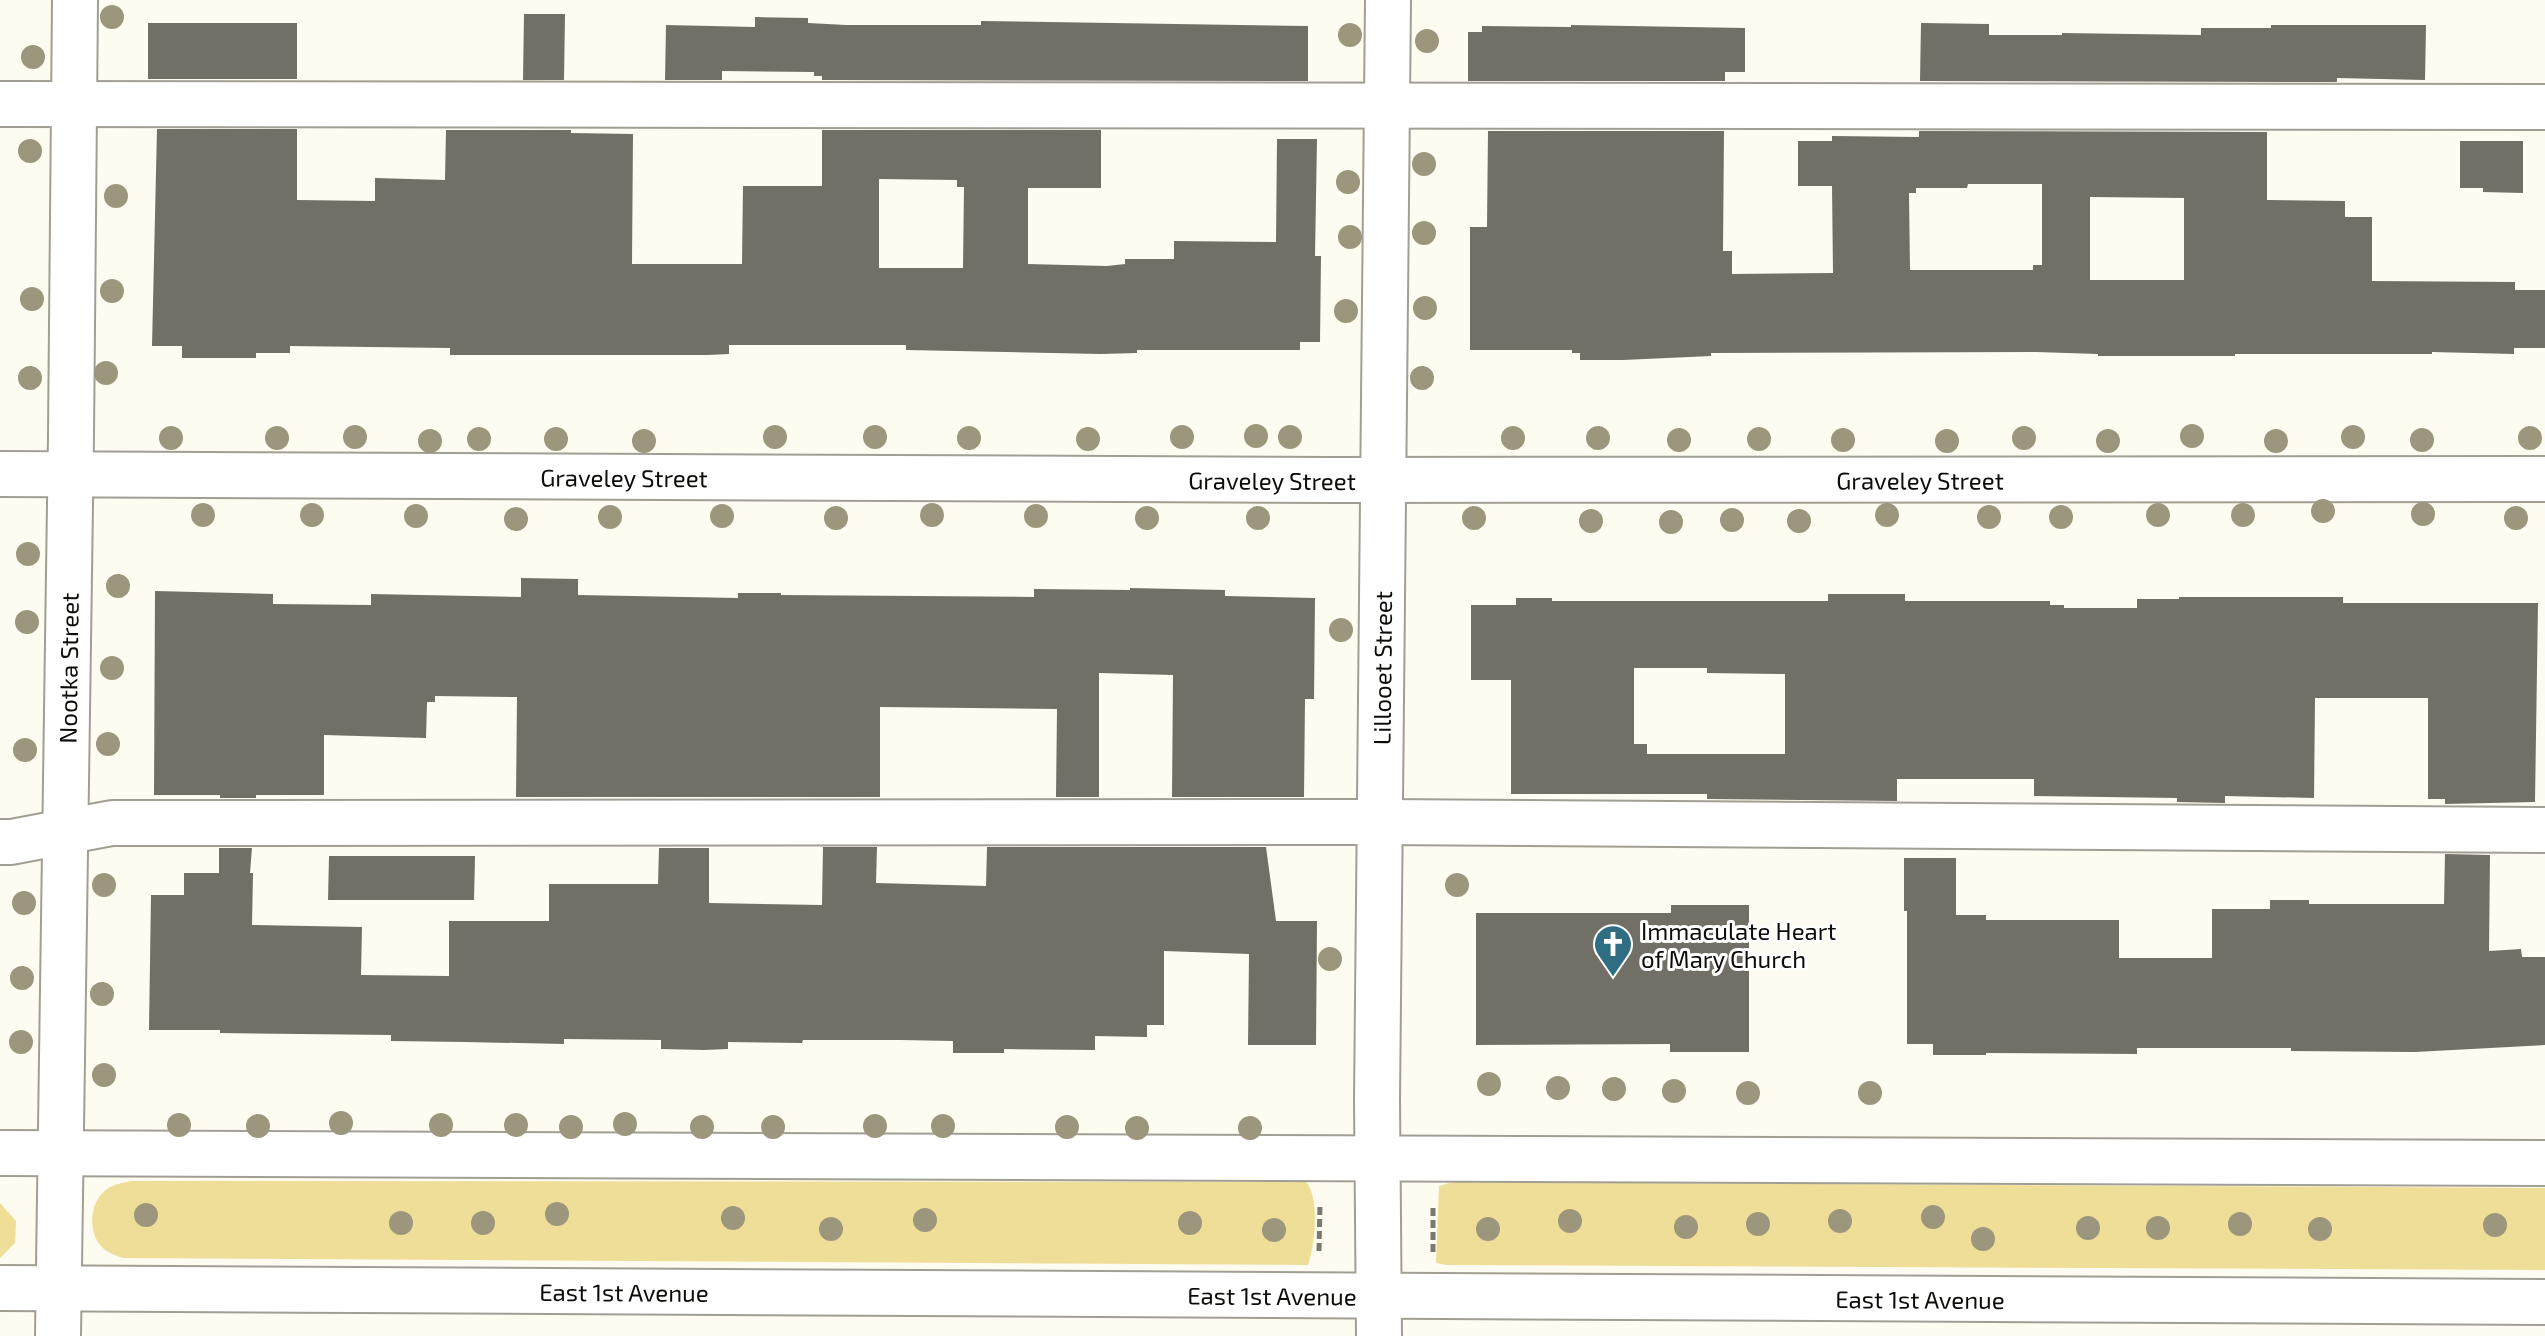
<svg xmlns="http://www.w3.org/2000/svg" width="2545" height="1336" viewBox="0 0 2545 1336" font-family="'Exo 2',sans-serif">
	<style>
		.green { fill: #efde98 }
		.building { fill: #727066; fill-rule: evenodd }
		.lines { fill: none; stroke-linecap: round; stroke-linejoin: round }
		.minor-casing { stroke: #a19f94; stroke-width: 48 }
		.major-casing { stroke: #a19f94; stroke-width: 48 }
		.path { stroke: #7a7871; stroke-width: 5; stroke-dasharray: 8 4; stroke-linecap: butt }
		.minor { stroke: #fff; stroke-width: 44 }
		.major { stroke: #fff; stroke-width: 44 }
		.tree { fill: #9c967c }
		.labels { text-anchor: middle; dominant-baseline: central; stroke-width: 6; stroke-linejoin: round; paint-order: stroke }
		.street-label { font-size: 24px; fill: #0d0c09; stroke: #fff }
		.poi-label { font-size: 24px; fill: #0d0c09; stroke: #fff; text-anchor: start }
	</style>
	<rect width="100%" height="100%" fill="#fefbf0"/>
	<g class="green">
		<path d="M131 1181 1306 1182C1320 1198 1315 1245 1308 1265L123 1258C115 1255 107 1253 101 1246 87 1230 90 1201 107 1189 114 1184 123 1183 131 1181Z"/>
		<polygon points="1453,1182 2545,1188 2545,1270 1447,1265 1436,1263 1439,1186"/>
		<polygon points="0,1203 16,1221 15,1243 0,1258"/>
	</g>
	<g class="building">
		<polygon points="524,14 565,14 564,80 523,80"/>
		<polygon points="755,17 808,18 808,23 846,25 981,25 981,21 1308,26 1308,81 822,80 822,76 814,76 814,72 722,71 722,80 665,80 666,25 755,27"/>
		<rect x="148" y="23" width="149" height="56"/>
		<polygon points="1921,23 1989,24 1989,35 2062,35 2062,33 2201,35 2201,28 2271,28 2271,25 2426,25 2425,80 2337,78 2337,82 1920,81"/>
		<polygon points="1571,25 1745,28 1745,72 1725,72 1725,81 1468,81 1468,32 1482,32 1482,26 1571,27"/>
		<path d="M157 129H297V200L375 201V178L445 180 446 130H571V133L633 134 632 264H742L743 186H822V130H1101V188H1028V264L1107 266 1125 264V259H1174V241L1276 242 1277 139H1317L1315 256H1321L1320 342H1300V350H1137V353L1101 354 906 350V345H729V354L708 355H450V348L290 346V353H256V358H182V346H152ZM879 179 957 180V187H964L963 268H879Z"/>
		<path d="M1488 131H1724L1723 251H1732V274L1833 273 1832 186H1798V141H1832V136L1919 137V131L2267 132V200L2345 201V217H2372V281L2515 282V290H2545V348H2514V354L2432 352V354H2235V356H2098V354L2036 352 1711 353V356L1623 360H1580V353H1572V350H1470V227H1487ZM1968 184H2042V265H2033V270H1910L1909 193H1916V188H1967ZM2090 197 2184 198V280H2090Z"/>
		<polygon points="2460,141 2523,141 2523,193 2483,192 2483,188 2460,188"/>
		<polygon points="521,578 578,579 578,595 738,598 738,593 781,593 781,595 1034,597 1034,589 1130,590 1130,588 1225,590 1225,596 1315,598 1314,699 1305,699 1304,797 1172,797 1173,675 1099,673 1099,797 1056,797 1057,709 880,707 880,797 516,797 517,697 435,696 435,702 427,702 426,738 324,735 324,795 256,795 256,798 220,798 220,795 154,795 155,591 273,594 273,604 371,605 371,594 521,597"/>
		<path d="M1828 594H1905V601H2050V605H2064V608H2137V599H2179V597H2343V603H2538L2535 802 2445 804V799H2428V698H2315L2314 798 2225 796V803L2177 802V798L2034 796V779H1897V801L1707 799V794H1511V680H1471V605H1516V598H1552V601H1828ZM1634 668H1707V673L1785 674V754H1647V744H1634Z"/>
		<polygon points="823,847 877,847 876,883 986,886 987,847 1266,847 1276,921 1317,921 1316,1045 1248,1045 1249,954 1164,951 1164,1025 1147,1025 1147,1037 1095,1036 1095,1050 1004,1049 1004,1053 953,1053 953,1041 900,1040 803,1040 802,1043 728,1042 728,1049 704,1050 661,1049 661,1040 564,1039 564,1044 465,1042 391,1041 391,1035 220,1033 220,1030 149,1030 151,895 184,895 184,873 219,873 219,848 252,848 250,873 253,873 252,925 362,927 361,975 449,976 449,921 549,921 549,884 658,884 659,848 709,848 709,903 822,905"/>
		<polygon points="2445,854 2490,855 2489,951 2521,949 2522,957 2545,957 2545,1045 2415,1052 2291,1051 2291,1048 2137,1048 2137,1054 1986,1053 1986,1055 1933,1055 1933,1044 1907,1044 1907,911 1904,911 1904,858 1956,858 1956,915 1986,915 1986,920 2119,920 2119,958 2212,958 2212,909 2270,909 2270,900 2309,900 2309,904 2444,904"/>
		<polygon points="329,856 475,856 474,900 328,900"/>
		<polygon points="1671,905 1749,905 1749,1052 1670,1052 1670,1044 1476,1045 1476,913 1671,913"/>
	</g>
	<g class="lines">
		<defs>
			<g id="minor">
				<polyline points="0,104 2545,107"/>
				<path id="s1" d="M0 474 1331 480 2545 479"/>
				<polyline points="0,842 11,842 112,823 1380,822 2545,830"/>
				<path id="s2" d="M58 1336 71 435 75 0"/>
				<path id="s3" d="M1379 1336 1377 1100 1388 0"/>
			</g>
			<g id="major">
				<polyline points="0,1153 2545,1163"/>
				<path id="s4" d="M0 1288 2545 1302"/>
			</g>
		</defs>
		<use href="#minor" class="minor-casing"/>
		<use href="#major" class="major-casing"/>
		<g class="path">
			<polyline points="1319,1251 1320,1205"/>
			<polyline points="1433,1252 1433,1206"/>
		</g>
		<use href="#minor" class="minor"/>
		<use href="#major" class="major"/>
	</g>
	<g class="tree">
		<circle cx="112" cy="17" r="12"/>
		<circle cx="1350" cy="35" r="12"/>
		<circle cx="1427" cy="41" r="12"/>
		<circle cx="33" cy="57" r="12"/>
		<circle cx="30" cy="151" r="12"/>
		<circle cx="1424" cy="164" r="12"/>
		<circle cx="1348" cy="182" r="12"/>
		<circle cx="116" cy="196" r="12"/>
		<circle cx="1424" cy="233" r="12"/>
		<circle cx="1350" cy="237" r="12"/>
		<circle cx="112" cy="291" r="12"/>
		<circle cx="32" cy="299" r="12"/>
		<circle cx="1425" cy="308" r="12"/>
		<circle cx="1346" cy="311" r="12"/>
		<circle cx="106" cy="373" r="12"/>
		<circle cx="30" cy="378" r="12"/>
		<circle cx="1422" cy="378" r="12"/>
		<circle cx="1256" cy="436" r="12"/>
		<circle cx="2192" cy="436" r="12"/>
		<circle cx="355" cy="437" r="12"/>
		<circle cx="775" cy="437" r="12"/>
		<circle cx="875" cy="437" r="12"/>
		<circle cx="1182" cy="437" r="12"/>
		<circle cx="1290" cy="437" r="12"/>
		<circle cx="2353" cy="437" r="12"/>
		<circle cx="171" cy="438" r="12"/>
		<circle cx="277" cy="438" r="12"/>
		<circle cx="969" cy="438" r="12"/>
		<circle cx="1513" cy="438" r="12"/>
		<circle cx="1598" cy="438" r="12"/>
		<circle cx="2024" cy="438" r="12"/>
		<circle cx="2530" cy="438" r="12"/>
		<circle cx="479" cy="439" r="12"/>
		<circle cx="556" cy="439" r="12"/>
		<circle cx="1088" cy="439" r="12"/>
		<circle cx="1759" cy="439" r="12"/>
		<circle cx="1679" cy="440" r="12"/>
		<circle cx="1843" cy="440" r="12"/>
		<circle cx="2422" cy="440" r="12"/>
		<circle cx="430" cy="441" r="12"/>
		<circle cx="644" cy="441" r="12"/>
		<circle cx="1947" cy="441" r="12"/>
		<circle cx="2108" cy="441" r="12"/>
		<circle cx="2276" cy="441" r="12"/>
		<circle cx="2323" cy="511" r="12"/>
		<circle cx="2423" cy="514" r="12"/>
		<circle cx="203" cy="515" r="12"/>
		<circle cx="312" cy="515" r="12"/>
		<circle cx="932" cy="515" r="12"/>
		<circle cx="1887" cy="515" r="12"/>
		<circle cx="2158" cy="515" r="12"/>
		<circle cx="2243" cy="515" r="12"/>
		<circle cx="416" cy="516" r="12"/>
		<circle cx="722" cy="516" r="12"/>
		<circle cx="1036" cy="516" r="12"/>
		<circle cx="610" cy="517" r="12"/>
		<circle cx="1989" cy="517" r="12"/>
		<circle cx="2061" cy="517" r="12"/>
		<circle cx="836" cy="518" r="12"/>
		<circle cx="1147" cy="518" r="12"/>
		<circle cx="1258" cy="518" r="12"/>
		<circle cx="1474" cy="518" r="12"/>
		<circle cx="2516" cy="518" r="12"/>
		<circle cx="516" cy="519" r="12"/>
		<circle cx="1732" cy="520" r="12"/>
		<circle cx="1591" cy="521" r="12"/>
		<circle cx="1799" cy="521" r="12"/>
		<circle cx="1671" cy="522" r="12"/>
		<circle cx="28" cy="554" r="12"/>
		<circle cx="118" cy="586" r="12"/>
		<circle cx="27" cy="622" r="12"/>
		<circle cx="1341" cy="630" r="12"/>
		<circle cx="112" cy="668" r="12"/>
		<circle cx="108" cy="744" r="12"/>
		<circle cx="25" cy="750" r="12"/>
		<circle cx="104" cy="885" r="12"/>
		<circle cx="1457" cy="885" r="12"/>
		<circle cx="24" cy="903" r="12"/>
		<circle cx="1330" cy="959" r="12"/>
		<circle cx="22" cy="978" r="12"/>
		<circle cx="102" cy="994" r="12"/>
		<circle cx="21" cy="1042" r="12"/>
		<circle cx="104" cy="1075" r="12"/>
		<circle cx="1489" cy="1084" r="12"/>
		<circle cx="1558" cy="1088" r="12"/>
		<circle cx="1614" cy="1089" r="12"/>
		<circle cx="1674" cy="1091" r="12"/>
		<circle cx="1748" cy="1093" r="12"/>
		<circle cx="1870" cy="1093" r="12"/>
		<circle cx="341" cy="1123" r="12"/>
		<circle cx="625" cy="1124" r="12"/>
		<circle cx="179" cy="1125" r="12"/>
		<circle cx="441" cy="1125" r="12"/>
		<circle cx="516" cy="1125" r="12"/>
		<circle cx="258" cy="1126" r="12"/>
		<circle cx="875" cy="1126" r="12"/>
		<circle cx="943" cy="1126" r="12"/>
		<circle cx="571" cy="1127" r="12"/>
		<circle cx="702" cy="1127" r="12"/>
		<circle cx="773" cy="1127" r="12"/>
		<circle cx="1067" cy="1127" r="12"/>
		<circle cx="1137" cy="1128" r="12"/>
		<circle cx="1250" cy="1128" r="12"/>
		<circle cx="557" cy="1214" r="12"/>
		<circle cx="146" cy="1215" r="12"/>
		<circle cx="1933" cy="1217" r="12"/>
		<circle cx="733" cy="1218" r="12"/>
		<circle cx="925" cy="1220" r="12"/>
		<circle cx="1570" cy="1221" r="12"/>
		<circle cx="1840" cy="1221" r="12"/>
		<circle cx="401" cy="1223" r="12"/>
		<circle cx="483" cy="1223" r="12"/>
		<circle cx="1190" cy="1223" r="12"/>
		<circle cx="1758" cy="1224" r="12"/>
		<circle cx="2240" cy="1224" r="12"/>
		<circle cx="2495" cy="1225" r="12"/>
		<circle cx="1686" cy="1227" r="12"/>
		<circle cx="2088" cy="1228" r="12"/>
		<circle cx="2158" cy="1228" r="12"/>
		<circle cx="831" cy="1229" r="12"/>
		<circle cx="1488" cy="1229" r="12"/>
		<circle cx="2320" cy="1229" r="12"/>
		<circle cx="1274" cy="1230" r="12"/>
		<circle cx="1983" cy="1239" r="12"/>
	</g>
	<defs>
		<symbol id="church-pin" viewBox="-11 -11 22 30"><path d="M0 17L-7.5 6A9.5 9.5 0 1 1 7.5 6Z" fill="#2e6d82" stroke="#fff"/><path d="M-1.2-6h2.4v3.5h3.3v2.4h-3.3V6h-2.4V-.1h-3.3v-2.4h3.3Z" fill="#fff"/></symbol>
	</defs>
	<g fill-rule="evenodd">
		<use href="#church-pin" x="1591" y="922" width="44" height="60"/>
	</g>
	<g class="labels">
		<g class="street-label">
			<text stroke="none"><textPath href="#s1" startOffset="624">Graveley Street</textPath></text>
			<text stroke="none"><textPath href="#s1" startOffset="1920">Graveley Street</textPath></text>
			<text stroke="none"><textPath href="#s1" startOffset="1272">Graveley Street</textPath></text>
			<text stroke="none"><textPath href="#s2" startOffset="668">Nootka Street</textPath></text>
			<text stroke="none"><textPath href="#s3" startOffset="668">Lillooet Street</textPath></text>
			<text stroke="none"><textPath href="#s4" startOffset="624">East 1st Avenue</textPath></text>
			<text stroke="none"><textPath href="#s4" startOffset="1272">East 1st Avenue</textPath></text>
			<text stroke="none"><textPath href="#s4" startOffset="1920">East 1st Avenue</textPath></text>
		</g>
		<g class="poi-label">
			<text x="1641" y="930">Immaculate Heart<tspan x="1641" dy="28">of Mary Church</tspan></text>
		</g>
	</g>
</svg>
